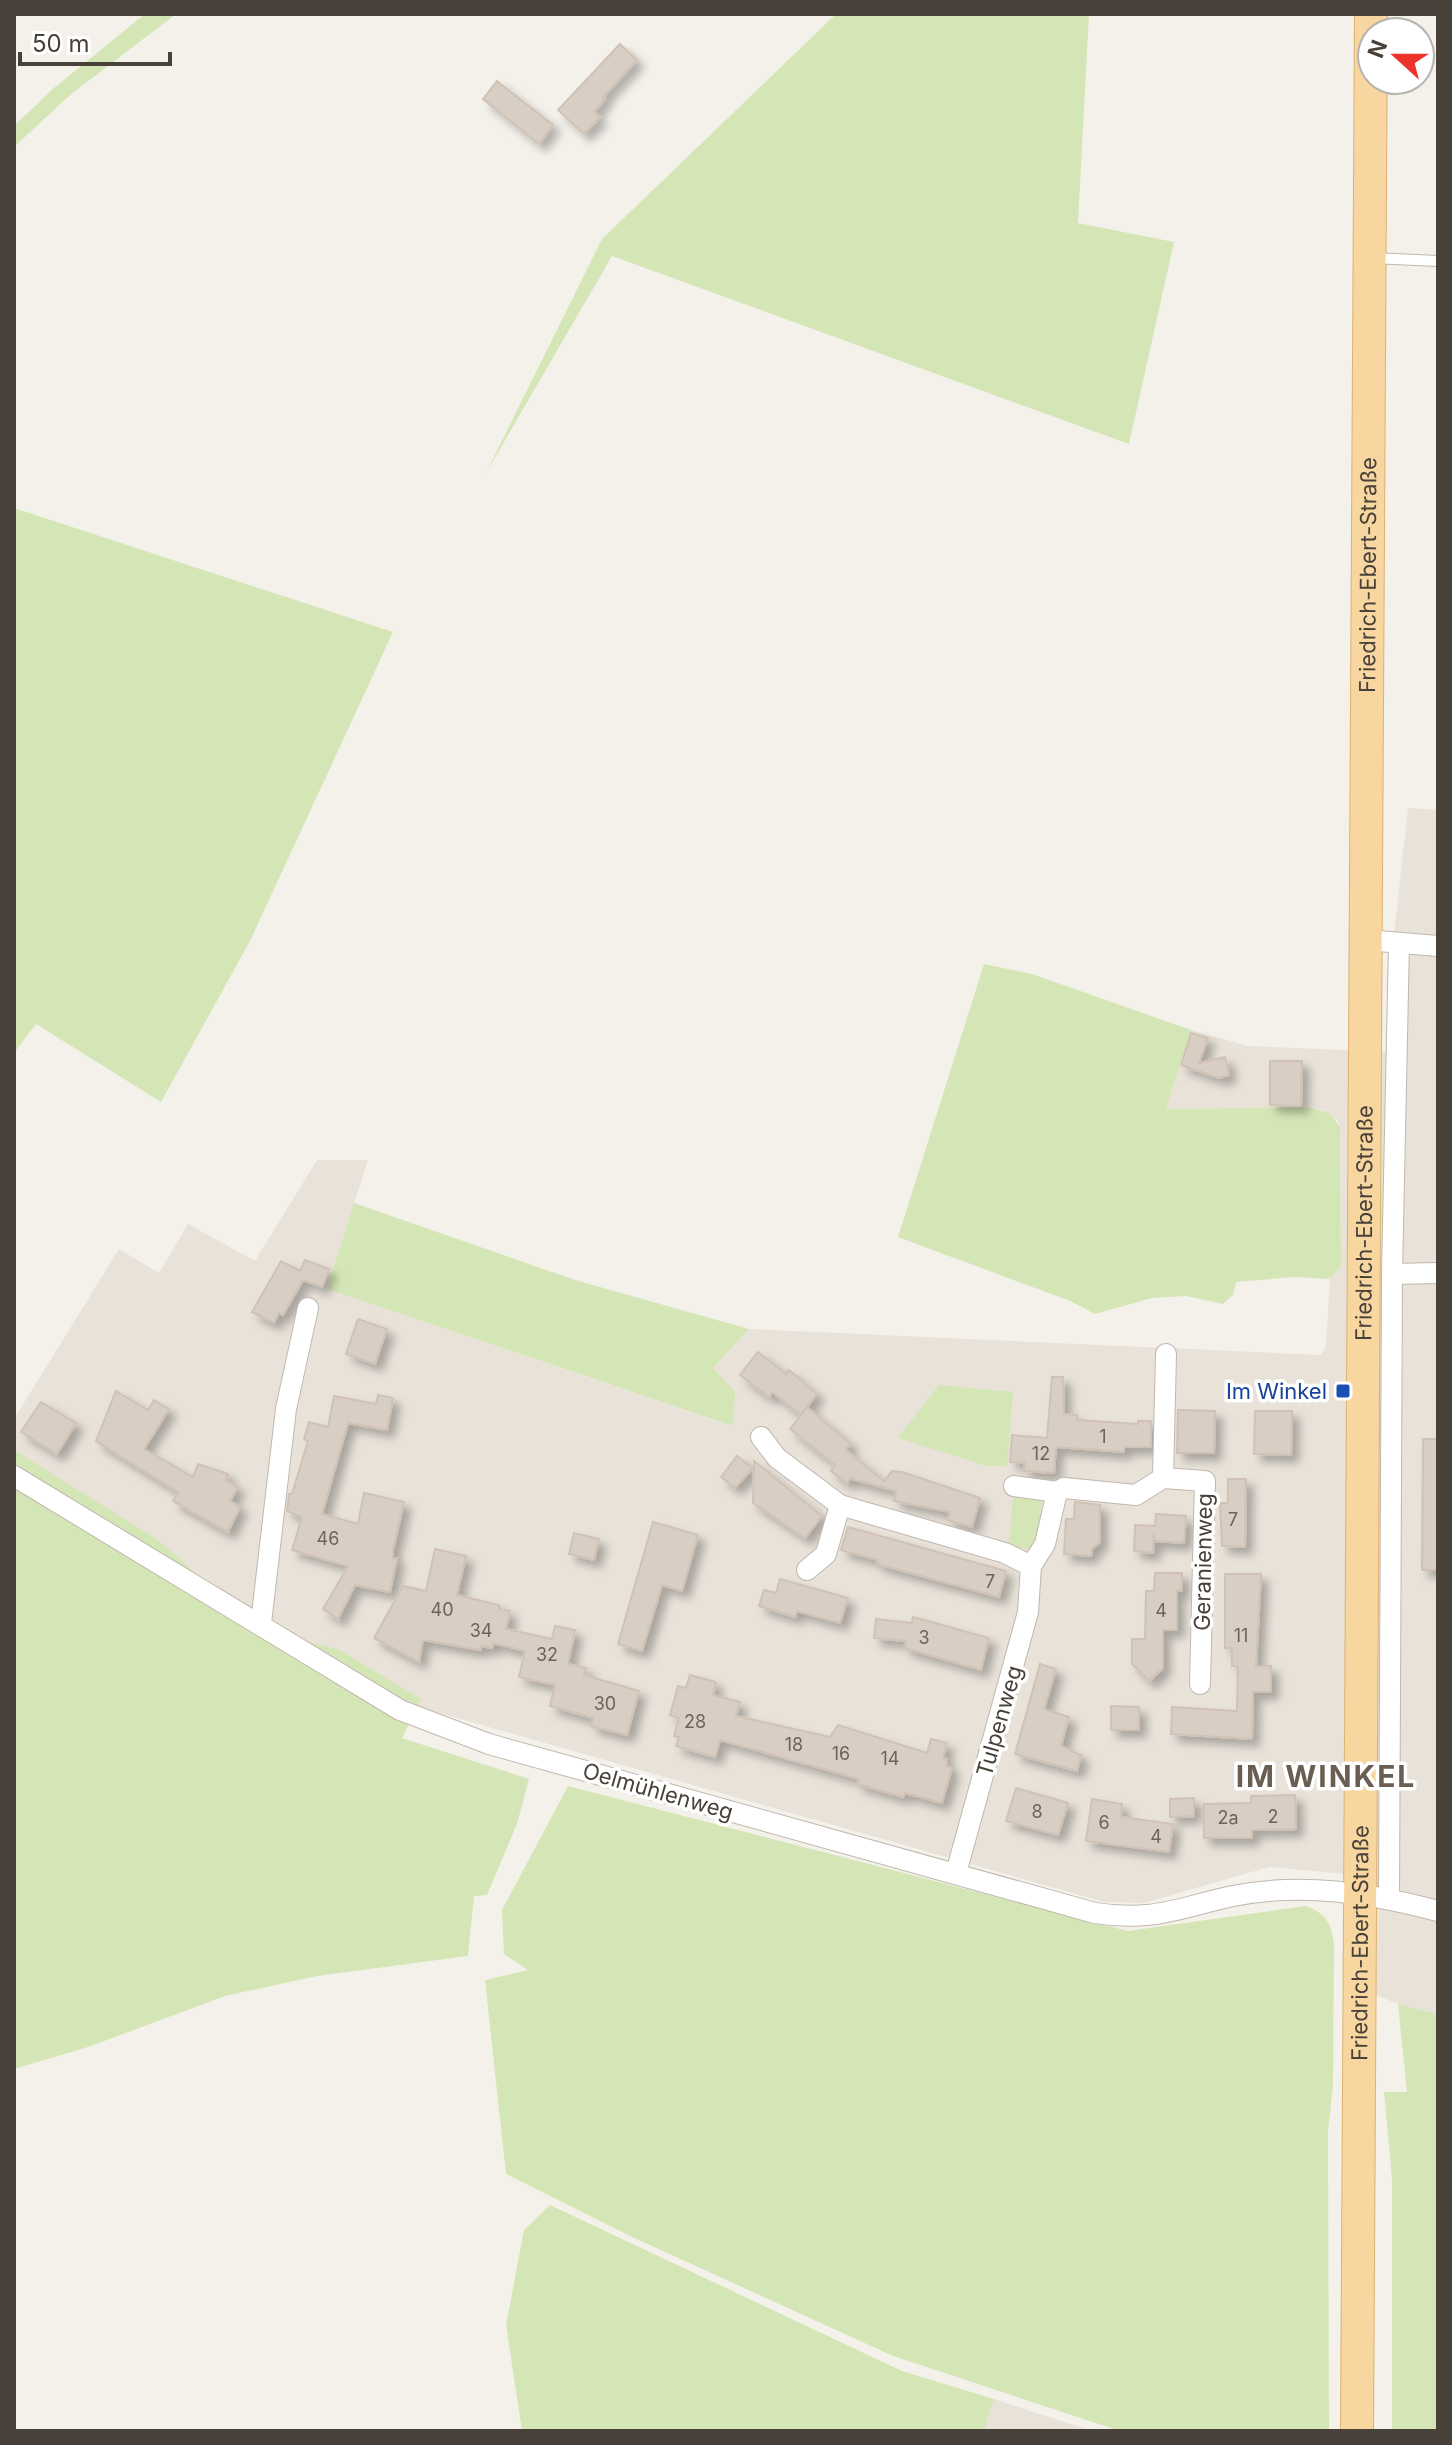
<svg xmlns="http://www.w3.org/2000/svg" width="1452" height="2445" viewBox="0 0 1452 2445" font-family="Inter,sans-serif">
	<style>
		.residential { fill: #e8e2d9 }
		.green { fill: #d5e6b6 }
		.building { fill: #d8cec4; stroke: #d0c2b4; stroke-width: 2; filter: url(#shadow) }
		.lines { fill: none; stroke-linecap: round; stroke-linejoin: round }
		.service-casing { stroke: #c0b7ae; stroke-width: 12 }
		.minor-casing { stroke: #c0b7ae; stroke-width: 22 }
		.primary-casing { stroke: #ddb170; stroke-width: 34 }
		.service { stroke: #fff; stroke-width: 10 }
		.minor { stroke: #fff; stroke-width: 20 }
		.primary { stroke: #f8d6a0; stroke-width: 32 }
		.transit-dot { fill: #1a4fb4; stroke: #fff; stroke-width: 3 }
		.labels { text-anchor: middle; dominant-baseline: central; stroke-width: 7; stroke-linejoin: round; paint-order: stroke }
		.number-label { font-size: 18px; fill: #6c645c }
		.street-label { font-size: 22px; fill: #484139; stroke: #fff }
		.transit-label { font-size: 22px; fill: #164399; stroke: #fff; text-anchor: end }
		.district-label { font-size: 30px; font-weight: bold; letter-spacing: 2px; fill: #6a5d51; stroke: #fff }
	</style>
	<defs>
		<filter id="shadow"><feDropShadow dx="7" dy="7" stdDeviation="4" flood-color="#0004"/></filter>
	</defs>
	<rect width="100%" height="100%" fill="#f4f1eb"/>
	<g class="residential">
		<polygon points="1408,808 1438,810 1438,2014 1398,2004 1345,1982 1344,1874 1269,1867 1144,1903 1104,1902 415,1706 296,1639 14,1450 14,1419 119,1249 159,1273 188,1224 255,1261 317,1160 368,1160 327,1289 732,1426 735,1391 713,1368 749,1329 1321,1355 1326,1346 1330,1279 1341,1266 1340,1127 1337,1120 1323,1110 1309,1107 1166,1109 1191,1030 1248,1046 1390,1052 1395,925"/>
		<polygon points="994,2399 1092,2431 984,2431"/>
	</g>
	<g class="green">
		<polygon points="145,14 176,14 70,95 14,147 14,126 54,88"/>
		<polygon points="836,14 1089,14 1078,223 1174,242 1129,444 612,256 486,473 602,239"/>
		<polygon points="14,508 393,632 250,941 161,1102 36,1024 14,1053"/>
		<polygon points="984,964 1032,974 1191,1030 1166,1109 1309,1107 1330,1113 1340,1127 1341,1266 1330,1279 1294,1277 1236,1282 1233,1295 1223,1304 1186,1296 1152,1298 1095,1314 1070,1301 898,1237"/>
		<polygon points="354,1203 575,1280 749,1329 713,1368 735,1391 733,1426 327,1289"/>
		<polygon points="939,1385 1013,1392 1007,1466 987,1466 898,1438"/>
		<polygon points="14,1450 158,1540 198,1575 295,1639 338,1649 421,1699 402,1738 529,1779 517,1824 487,1895 474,1896 468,1956 317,1976 225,1996 88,2047 14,2069"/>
		<polygon points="1013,1495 1037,1497 1041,1503 1039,1542 1031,1550 1009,1546"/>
		<path d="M568 1786 1128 1931 1306 1906C1327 1914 1331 1923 1334 1945L1333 2086 1328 2131 1329 2431H1120L893 2356 628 2235 506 2174 485 1980 528 1970 504 1954 502 1910Z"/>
		<polygon points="1398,2004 1438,2014 1438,2431 1392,2431 1392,2178 1384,2092 1407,2092"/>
		<polygon points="550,2205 902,2371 994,2399 984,2431 522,2431 506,2325 524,2230"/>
	</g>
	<g class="building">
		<polygon points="620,44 637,60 603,97 605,99 594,112 600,117 584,134 558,110"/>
		<polygon points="497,81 553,125 539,144 483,99"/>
		<polygon points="1191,1033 1208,1038 1199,1063 1225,1057 1229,1075 1219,1078 1181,1065"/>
		<polygon points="1270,1061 1302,1061 1301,1106 1270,1105"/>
		<polygon points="305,1260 329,1269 322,1287 303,1280 283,1315 279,1313 274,1323 252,1312 281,1261 300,1271"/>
		<polygon points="358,1319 387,1329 375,1364 346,1354"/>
		<polygon points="758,1352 786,1374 789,1370 817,1394 801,1415 772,1392 769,1397 740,1375"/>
		<polygon points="1052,1377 1063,1377 1064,1414 1077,1415 1077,1420 1138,1424 1138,1421 1151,1421 1151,1447 1124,1447 1124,1452 1056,1447 1054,1473 1024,1471 1025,1463 1010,1462 1012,1435 1047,1438"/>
		<polygon points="116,1391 148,1410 154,1400 169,1409 144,1449 193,1477 198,1464 228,1474 226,1481 238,1487 230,1501 240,1507 228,1532 173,1501 178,1492 96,1441"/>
		<polygon points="378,1395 393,1398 387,1430 348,1423 322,1514 358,1524 364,1493 404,1502 393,1550 393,1558 397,1558 390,1592 355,1585 338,1619 323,1609 348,1566 292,1550 302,1517 287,1511 289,1494 292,1494 308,1441 304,1439 309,1422 328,1427 334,1396 376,1404"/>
		<polygon points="41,1402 76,1423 57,1454 21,1432"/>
		<polygon points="807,1407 851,1444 846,1450 884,1481 892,1471 902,1472 980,1498 972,1527 948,1520 950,1512 894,1501 896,1491 852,1479 853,1476 847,1483 831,1471 835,1465 790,1429"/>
		<polygon points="1178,1410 1215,1411 1214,1453 1177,1453"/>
		<polygon points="1255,1411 1292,1411 1291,1455 1254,1454"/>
		<polygon points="1423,1439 1438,1439 1438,1570 1422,1570"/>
		<polygon points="737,1456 753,1468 735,1488 721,1477"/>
		<polygon points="754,1461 822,1516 805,1538 753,1503"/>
		<polygon points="1228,1479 1246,1479 1245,1547 1222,1546 1220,1503 1228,1503"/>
		<polygon points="1075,1502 1100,1505 1100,1542 1092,1549 1091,1556 1064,1554 1066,1519 1074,1519"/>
		<polygon points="1156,1514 1186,1516 1184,1543 1154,1541 1154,1534 1153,1553 1134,1551 1135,1525 1155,1526"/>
		<polygon points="653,1522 698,1535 682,1591 662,1585 642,1651 618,1644"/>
		<polygon points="848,1527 1006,1571 999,1597 877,1564 878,1560 841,1550"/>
		<polygon points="574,1533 599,1539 594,1560 569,1554"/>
		<polygon points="435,1549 466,1556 457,1595 499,1605 499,1609 510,1611 506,1629 552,1639 555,1626 575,1630 568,1664 586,1668 584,1675 639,1691 627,1735 591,1726 593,1718 550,1706 555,1685 519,1677 525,1651 493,1643 492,1648 481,1646 480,1650 423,1640 419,1662 374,1638 403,1586 426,1591"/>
		<polygon points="1155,1573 1182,1573 1182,1591 1177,1591 1177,1630 1163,1630 1163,1668 1149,1681 1132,1664 1132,1639 1145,1639 1146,1591 1154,1591"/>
		<polygon points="1225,1574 1261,1574 1256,1666 1271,1666 1271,1692 1253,1692 1252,1739 1171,1734 1172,1707 1237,1711 1238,1667 1232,1666 1232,1648 1225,1648"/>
		<polygon points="780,1579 848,1598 840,1623 797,1611 795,1617 759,1606 764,1590 776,1593"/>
		<polygon points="913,1617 989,1638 981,1670 904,1648 906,1641 874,1638 876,1619 912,1623"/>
		<polygon points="1040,1664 1056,1669 1044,1709 1069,1717 1061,1746 1081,1755 1077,1771 1015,1754"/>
		<polygon points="690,1675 716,1682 713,1695 740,1702 736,1716 830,1737 838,1725 927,1753 931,1739 947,1743 943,1758 947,1759 946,1766 952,1768 942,1803 905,1793 903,1797 857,1784 859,1779 720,1740 715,1757 676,1746 679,1737 674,1736 679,1718 670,1715 678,1686 686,1688"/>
		<polygon points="1111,1706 1139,1707 1139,1730 1111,1730"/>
		<polygon points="1016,1788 1068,1803 1058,1835 1006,1821"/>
		<polygon points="1295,1795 1296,1829 1252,1830 1252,1838 1204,1838 1204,1804 1251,1803 1251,1796"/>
		<polygon points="1194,1798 1194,1816 1170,1817 1170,1799"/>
		<polygon points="1092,1799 1122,1804 1121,1817 1173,1824 1169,1852 1086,1841"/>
	</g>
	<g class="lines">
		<defs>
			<polyline id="service" points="1372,258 1438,261"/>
			<g id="minor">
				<polyline points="1366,940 1438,946"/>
				<polyline points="1392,1274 1438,1273"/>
				<polyline points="761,1437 777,1458 840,1505 1005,1553 1031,1566"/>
				<path d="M14 1476 400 1710 489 1744 1095 1913C1153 1922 1178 1908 1233 1896 1303 1882 1369 1893 1438 1911"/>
				<polyline points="1163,1478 1166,1354"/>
				<polyline points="1014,1486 1057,1492"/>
				<polyline points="807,1570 826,1554 840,1505"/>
				<polyline points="261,1623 286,1409 308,1308"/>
				<polyline points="956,1873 1028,1612 1031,1566 1045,1544 1057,1492 1064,1488 1136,1495 1163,1478 1205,1481 1200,1684"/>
				<polyline points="1389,1898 1392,1274 1399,943"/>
			</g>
			<g id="primary">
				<path id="s1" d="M1357 2431 1371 14"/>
			</g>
		</defs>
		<use href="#service" class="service-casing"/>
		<use href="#minor" class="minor-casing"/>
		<use href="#primary" class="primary-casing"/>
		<use href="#service" class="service"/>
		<use href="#minor" class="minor"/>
		<use href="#primary" class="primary"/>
	</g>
	<rect class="transit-dot" x="1335" y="1383" width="16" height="16" rx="4"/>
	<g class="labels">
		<g class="number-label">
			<text x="1103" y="1436">1</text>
			<text x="1041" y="1453">12</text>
			<text x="1233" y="1519">7</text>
			<text x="328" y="1538">46</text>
			<text x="990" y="1581">7</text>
			<text x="442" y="1609">40</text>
			<text x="1161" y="1610">4</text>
			<text x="481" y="1630">34</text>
			<text x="1241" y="1635">11</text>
			<text x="924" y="1637">3</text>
			<text x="547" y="1654">32</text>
			<text x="605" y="1703">30</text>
			<text x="695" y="1721">28</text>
			<text x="794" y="1744">18</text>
			<text x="841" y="1753">16</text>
			<text x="890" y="1758">14</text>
			<text x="1037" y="1811">8</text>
			<text x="1273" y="1816">2</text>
			<text x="1228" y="1817">2a</text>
			<text x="1104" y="1822">6</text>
			<text x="1156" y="1836">4</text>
		</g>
		<g class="street-label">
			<text stroke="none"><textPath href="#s1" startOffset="1856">Friedrich-Ebert-Straße</textPath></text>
			<text stroke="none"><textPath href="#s1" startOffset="1208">Friedrich-Ebert-Straße</textPath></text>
			<text transform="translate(1203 1562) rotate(-89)">Geranienweg</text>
			<text transform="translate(999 1721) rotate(-74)">Tulpenweg</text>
			<text transform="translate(658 1791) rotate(16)">Oelmühlenweg</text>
			<text stroke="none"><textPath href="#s1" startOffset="488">Friedrich-Ebert-Straße</textPath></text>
		</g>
		<g class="transit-label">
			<text x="1327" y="1391">Im Winkel</text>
		</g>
		<g class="district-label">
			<text x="1326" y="1776">IM WINKEL</text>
		</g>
	</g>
	<rect width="1452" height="2445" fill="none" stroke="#484139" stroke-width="32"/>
	<g transform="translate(1396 56) rotate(291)"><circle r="38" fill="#ffffff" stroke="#b6b3b0" stroke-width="2"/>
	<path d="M0-6L14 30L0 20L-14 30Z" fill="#ed3229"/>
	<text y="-12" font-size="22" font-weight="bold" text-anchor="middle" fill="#484139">N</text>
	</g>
	<path d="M20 52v12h150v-12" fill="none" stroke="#484139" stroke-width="4"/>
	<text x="32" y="52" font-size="24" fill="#484139" stroke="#ffffff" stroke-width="6" paint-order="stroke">50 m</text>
</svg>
